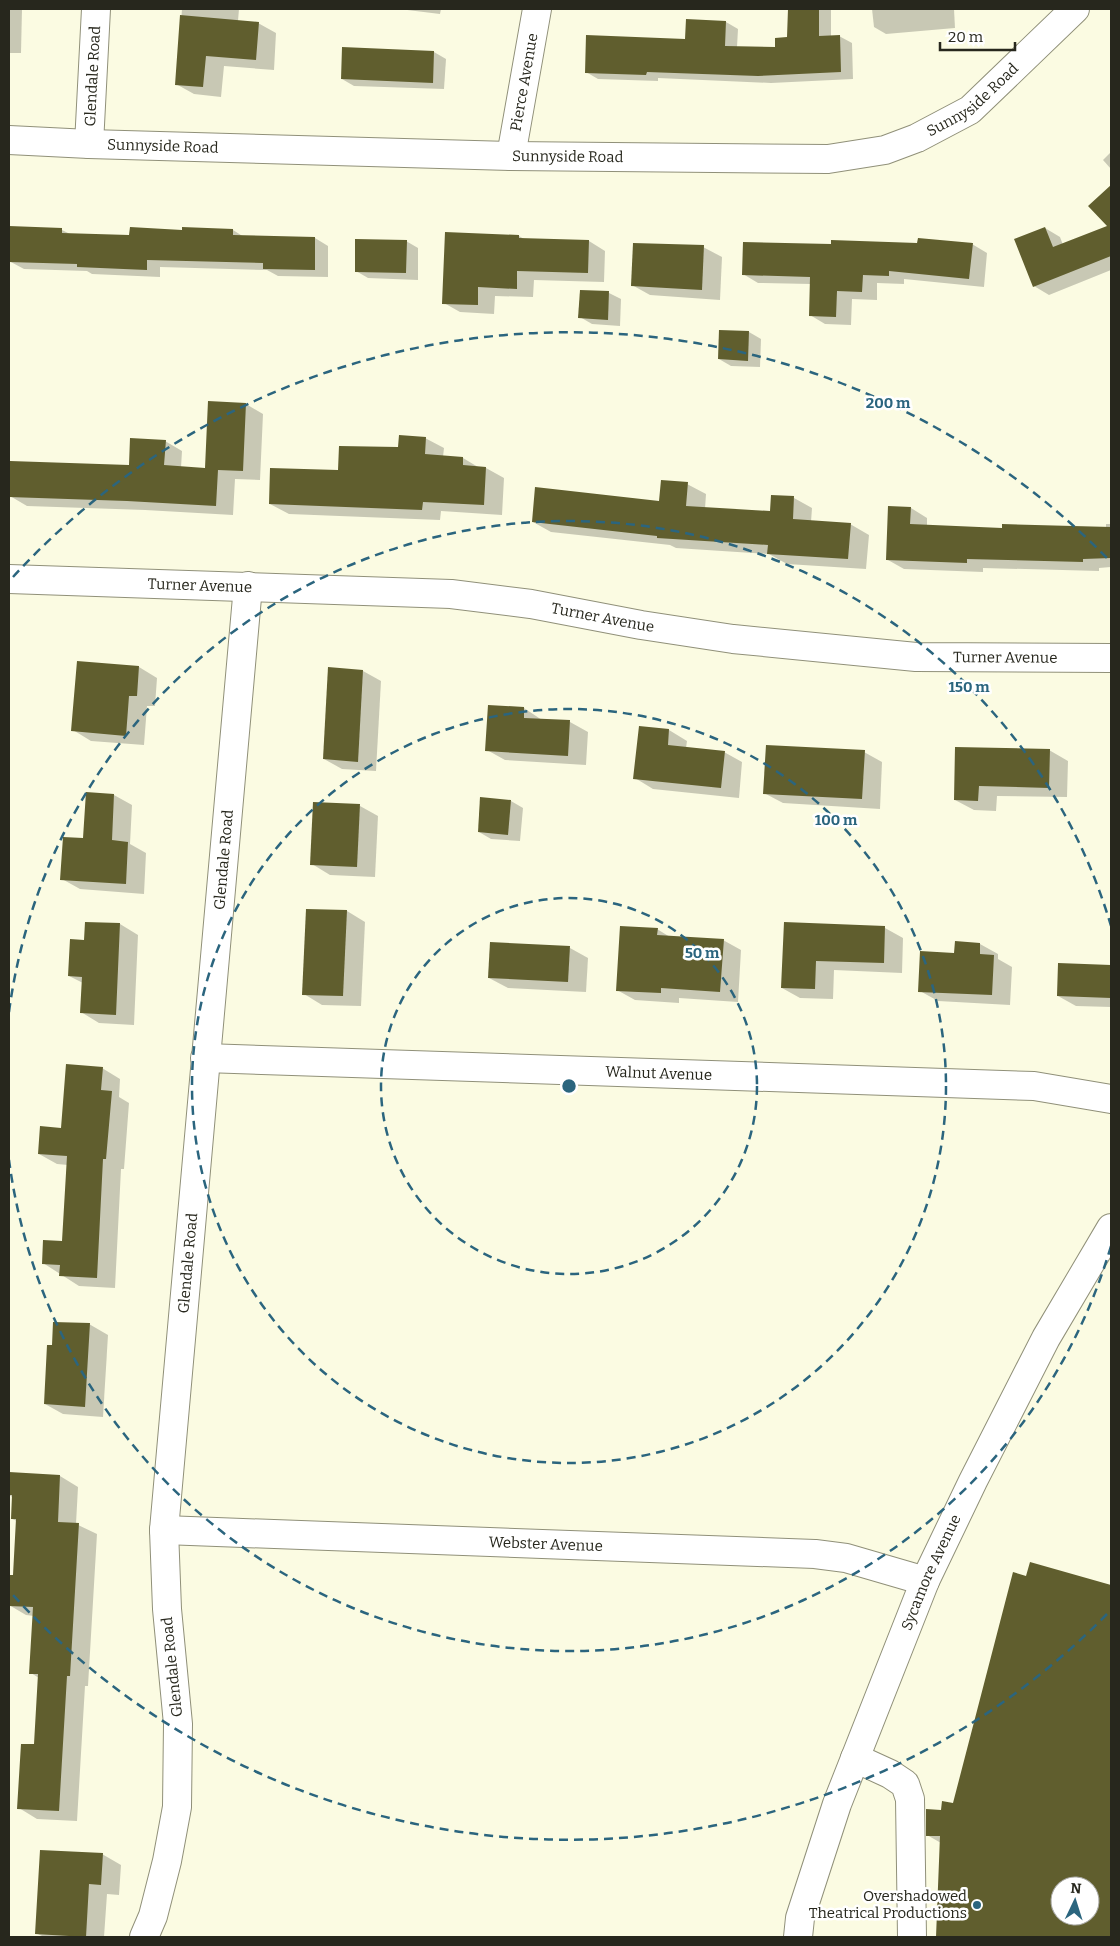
<svg xmlns="http://www.w3.org/2000/svg" width="1120" height="1946" viewBox="0 0 1120 1946" font-family="Bitter,serif">
	<style>
		.shadow { fill: #0003; fill-rule: evenodd }
		.building { fill: #605e2e; fill-rule: evenodd }
		.lines { fill: none; stroke-linecap: round; stroke-linejoin: round }
		.minor-casing { stroke: #909079; stroke-width: 30 }
		.minor { stroke: #fff; stroke-width: 28 }
		.ring { fill: none; stroke: #2b657e; stroke-width: 2.5; stroke-dasharray: 9 6 }
		.poi-dot { fill: #2b657e; stroke: #fff; stroke-width: 2 }
		.labels { text-anchor: middle; dominant-baseline: central; stroke-width: 5; stroke-linejoin: round; paint-order: stroke }
		.street-label { font-size: 15px; fill: #27271d; stroke: #fff }
		.poi-label { font-size: 15px; fill: #27271d; stroke: #fff; text-anchor: end }
		.centre { fill: #2b657e; stroke: #fff; stroke-width: 2.5 }
		.ring-label { font-size: 15px; text-anchor: middle; font-weight: bold; fill: #2b657e; stroke: #fff; stroke-width: 5; stroke-linejoin: round; paint-order: stroke }
	</style>
	<rect width="100%" height="100%" fill="#fbfbe2"/>
	<g class="shadow">
		<polygon points="9,9 22,9 21,53 9,53"/>
		<polygon points="182,9 239,9 238,21 258,23 276,33 274,70 224,66 221,97 194,94 176,84"/>
		<polygon points="399,9 441,9 440,14"/>
		<polygon points="789,9 831,9 831,37 839,36 852,43 853,79 771,83 658,78 658,81 598,79 586,72 686,40 687,20 726,22 738,29 737,47 776,49 789,38"/>
		<polygon points="872,9 954,9 955,28 886,34 874,27"/>
		<polygon points="434,52 446,59 444,89 354,86 342,79"/>
		<polygon points="1111,152 1111,169 1103,160"/>
		<polygon points="1111,187 1111,270 1049,295 1034,286 1045,228 1060,237 1063,245 1109,227 1090,206"/>
		<polygon points="9,227 62,230 70,234 130,236 183,231 233,230 244,237 315,238 328,246 328,277 278,276 267,270 160,267 160,277 92,274 87,271 24,269 9,261"/>
		<polygon points="519,236 524,239 589,241 605,251 604,282 534,280 533,297 495,296 494,314 460,312 444,303"/>
		<polygon points="406,241 418,248 418,280 368,278 356,271"/>
		<polygon points="972,244 987,253 984,287 904,279 904,284 877,283 877,300 852,299 851,325 825,324 810,315 811,284 758,283 743,274 832,245"/>
		<polygon points="703,247 722,257 720,300 650,295 632,285"/>
		<polygon points="609,293 621,299 620,326 592,324 580,317"/>
		<polygon points="749,332 761,339 760,367 731,366 719,359"/>
		<polygon points="246,404 263,414 260,480 235,479 233,515 145,510 27,506 10,496 130,467 165,441 182,451 181,468 206,469"/>
		<polygon points="425,438 444,448 443,457 463,458 478,467 486,468 504,478 502,515 441,511 440,520 289,514 270,504 339,471"/>
		<polygon points="687,484 706,494 705,509 771,513 794,498 812,508 811,522 850,524 869,535 866,569 787,564 769,554 676,548 670,545 551,532 533,522 661,502"/>
		<polygon points="911,508 927,518 927,526 1003,529 1106,528 1106,524 1111,524 1111,567 1099,568 1099,571 983,568 983,572 904,569 888,560"/>
		<polygon points="78,662 139,667 157,678 155,706 147,706 144,745 91,741 73,730"/>
		<polygon points="329,669 363,671 381,681 376,771 342,769 324,759"/>
		<polygon points="524,708 542,720 570,722 588,732 586,765 505,760 487,750"/>
		<polygon points="640,727 669,730 687,741 686,748 724,752 742,762 739,798 653,789 635,778"/>
		<polygon points="957,748 1049,750 1068,761 1067,797 997,796 996,811 974,810 955,800"/>
		<polygon points="864,752 882,762 880,809 783,803 764,793"/>
		<polygon points="87,793 114,795 132,805 130,844 146,853 144,894 80,889 62,879 84,840"/>
		<polygon points="511,801 523,808 520,841 491,839 479,832"/>
		<polygon points="360,806 378,816 375,877 330,875 312,864"/>
		<polygon points="347,911 365,922 361,1006 322,1005 304,994"/>
		<polygon points="86,923 120,924 138,935 134,1025 99,1023 81,1012 83,983 69,976 85,941"/>
		<polygon points="785,924 885,928 903,938 902,973 834,970 833,999 800,998 782,988"/>
		<polygon points="657,929 670,937 723,940 741,950 738,1002 679,998 679,1003 635,1000 617,990"/>
		<polygon points="980,944 998,954 998,959 1012,967 1010,1005 938,1001 920,991 956,954"/>
		<polygon points="570,948 588,958 586,992 508,988 489,978"/>
		<polygon points="1059,964 1111,966 1111,1007 1076,1006 1058,996"/>
		<polygon points="102,1068 120,1079 119,1097 129,1103 124,1169 121,1169 115,1288 79,1286 43,1263 63,1242 68,1165 57,1164 39,1154 62,1129"/>
		<polygon points="89,1324 108,1335 103,1417 63,1414 45,1404 53,1347"/>
		<polygon points="9,1473 60,1476 78,1487 76,1524 97,1534 88,1686 85,1686 77,1821 37,1819 19,1808 35,1745 39,1678 31,1673 34,1616 26,1615 9,1605 9,1576 14,1576 17,1521 12,1519 14,1498 9,1495"/>
		<path d="M1031 1564 1111 1586V1937H938L941 1843 927 1835 942 1811 954 1804ZM1060 1886H1090V1916H1060Z"/>
		<polygon points="102,1854 121,1865 119,1895 107,1894 104,1937 44,1937 36,1933"/>
	</g>
	<g class="building">
		<polygon points="788,9 819,9 819,36 840,35 841,72 758,76 647,72 646,75 585,73 586,35 685,39 686,19 726,21 725,46 775,47 775,38 787,37"/>
		<polygon points="180,15 259,22 256,60 206,56 203,87 175,85"/>
		<polygon points="342,47 434,51 433,83 341,79"/>
		<polygon points="1111,185 1111,256 1033,287 1014,239 1045,227 1053,247 1107,226 1088,206"/>
		<polygon points="9,226 62,228 62,233 129,235 130,227 182,230 182,227 233,229 233,235 315,237 315,270 263,269 263,263 147,260 147,270 77,267 77,264 9,262"/>
		<polygon points="445,232 519,235 519,238 589,240 588,273 517,271 517,289 478,287 478,305 442,304"/>
		<polygon points="918,238 973,243 969,279 889,271 889,276 863,275 862,292 837,291 836,317 809,316 810,277 742,275 743,242 831,244 831,240 917,243"/>
		<polygon points="355,239 407,240 406,273 355,272"/>
		<polygon points="633,243 704,245 702,290 631,286"/>
		<polygon points="580,290 609,291 608,320 578,318"/>
		<polygon points="719,330 749,331 748,361 718,359"/>
		<polygon points="208,401 246,403 243,471 218,470 216,506 127,501 9,497 10,461 129,465 130,438 166,440 164,465 205,468"/>
		<polygon points="399,435 426,437 425,454 463,457 463,465 486,467 484,505 423,502 422,510 269,504 270,468 338,470 339,446 398,447"/>
		<polygon points="661,480 688,482 686,506 770,511 771,495 794,496 793,519 851,523 848,559 767,554 768,545 657,538 657,536 532,522 535,487 659,501"/>
		<polygon points="888,506 911,507 910,524 1002,528 1002,524 1111,527 1111,558 1083,559 1083,562 967,559 967,563 886,560"/>
		<polygon points="77,661 139,666 137,696 129,696 126,736 71,731"/>
		<polygon points="328,667 363,670 358,762 323,759"/>
		<polygon points="488,705 524,707 524,718 570,720 568,756 485,751"/>
		<polygon points="639,726 669,729 668,745 725,751 721,788 633,779"/>
		<polygon points="766,745 865,750 862,799 763,794"/>
		<polygon points="955,747 1050,749 1049,788 979,786 978,801 954,800"/>
		<polygon points="86,792 114,794 112,840 128,842 126,884 60,880 63,837 83,838"/>
		<polygon points="480,797 511,800 508,835 478,832"/>
		<polygon points="313,802 360,804 357,867 310,865"/>
		<polygon points="306,909 347,910 343,996 302,995"/>
		<polygon points="85,922 120,923 116,1015 80,1013 82,977 68,976 70,939 84,940"/>
		<polygon points="784,922 885,926 884,963 816,961 815,989 781,988"/>
		<polygon points="620,926 658,928 657,935 724,939 720,992 661,988 661,993 616,991"/>
		<polygon points="955,941 980,943 980,954 994,955 992,995 918,992 920,951 954,953"/>
		<polygon points="490,942 570,946 568,982 488,978"/>
		<polygon points="1058,963 1111,965 1111,998 1057,996"/>
		<polygon points="66,1064 103,1067 101,1090 112,1091 106,1159 103,1159 97,1278 59,1276 60,1265 42,1264 43,1240 62,1241 67,1156 38,1154 40,1126 61,1128"/>
		<polygon points="53,1322 90,1323 85,1407 44,1404 47,1345 52,1345"/>
		<polygon points="9,1472 60,1475 58,1522 79,1523 70,1676 67,1676 59,1811 17,1809 21,1744 34,1744 38,1674 29,1674 33,1607 9,1606 9,1575 13,1575 16,1519 11,1519 12,1495 9,1495"/>
		<path d="M1030 1562 1111 1585V1937H936L940 1836H926V1809L941 1810 942 1801 953 1803 1013 1572 1026 1576ZM1060 1886H1090V1916H1060Z"/>
		<polygon points="40,1850 103,1853 101,1885 89,1884 86,1937 35,1934"/>
	</g>
	<g class="lines">
		<defs>
			<g id="minor">
				<path id="s1" d="M9 140 89 144 511 156 828 159 885 150 917 138 970 110 1075 9"/>
				<path id="s2" d="M89 144 96 9"/>
				<path id="s3" d="M511 156 537 9"/>
				<path id="s4" d="M9 579 451 594 531 604 641 625 733 639 916 657 1111 658"/>
				<path id="s5" d="M205 1058 1034 1086 1111 1099"/>
				<path id="s6" d="M164 1530 815 1554 846 1558 925 1581"/>
				<polyline points="855,1758 890,1774 905,1784 910,1799 912,1937"/>
				<path id="s7" d="M144 1937 153 1916 167 1861 177 1807 178 1724 167 1609 164 1530 248 586"/>
				<path id="s8" d="M798 1937 800 1918 837 1804 925 1581 973 1481 1046 1338 1111 1228"/>
			</g>
		</defs>
		<use href="#minor" class="minor-casing"/>
		<use href="#minor" class="minor"/>
	</g>
	<g class="ring">
		<circle cx="569" cy="1086" r="188"/>
		<circle cx="569" cy="1086" r="377"/>
		<path d="M1111 1246A565 565 0 0 1 9 1160M9 1012A565 565 0 0 1 1111 926"/>
		<path d="M1107 1614A754 754 0 0 1 13 1595M13 577A754 754 0 0 1 1107 558"/>
	</g>
	<circle class="poi-dot" cx="977" cy="1905" r="5"/>
	<g class="labels">
		<g class="street-label">
			<text stroke="none"><textPath href="#s2" startOffset="68">Glendale Road</textPath></text>
			<text stroke="none"><textPath href="#s3" startOffset="75">Pierce Avenue</textPath></text>
			<text stroke="none"><textPath href="#s1" startOffset="979">Sunnyside Road</textPath></text>
			<text stroke="none"><textPath href="#s1" startOffset="154">Sunnyside Road</textPath></text>
			<text stroke="none"><textPath href="#s1" startOffset="559">Sunnyside Road</textPath></text>
			<text stroke="none"><textPath href="#s4" startOffset="191">Turner Avenue</textPath></text>
			<text stroke="none"><textPath href="#s4" startOffset="596">Turner Avenue</textPath></text>
			<text stroke="none"><textPath href="#s4" startOffset="1001">Turner Avenue</textPath></text>
			<text stroke="none"><textPath href="#s7" startOffset="1085">Glendale Road</textPath></text>
			<text stroke="none"><textPath href="#s5" startOffset="454">Walnut Avenue</textPath></text>
			<text stroke="none"><textPath href="#s7" startOffset="680">Glendale Road</textPath></text>
			<text stroke="none"><textPath href="#s6" startOffset="382">Webster Avenue</textPath></text>
			<text stroke="none"><textPath href="#s8" startOffset="389">Sycamore Avenue</textPath></text>
			<text transform="translate(172 1667) rotate(-96)">Glendale Road</text>
		</g>
		<g class="poi-label">
			<text x="967" y="1896">Overshadowed<tspan x="967" dy="17">Theatrical Productions</tspan></text>
		</g>
	</g>
	<circle cx="569" cy="1086" r="8" class="centre"/>
	<g class="ring-label">
		<text x="888" y="408">200 m</text>
		<text x="969" y="692">150 m</text>
		<text x="836" y="825">100 m</text>
		<text x="702" y="958">50 m</text>
	</g>
	<rect width="1120" height="1946" fill="none" stroke="#27271d" stroke-width="20"/>
	<g transform="translate(1075 1901) rotate(4)"><circle r="24" fill="#ffffff" stroke="#a9a9a5"/>
	<path d="M0-4L9 19L0 12L-9 19Z" fill="#2b657e"/>
	<text y="-8" font-size="14" font-weight="bold" text-anchor="middle" fill="#27271d">N</text>
	</g>
	<path d="M940 42v8h75v-8" fill="none" stroke="#27271d" stroke-width="2.5"/>
	<text x="948" y="42" font-size="15" fill="#27271d" stroke="#ffffff" stroke-width="4" paint-order="stroke">20 m</text>
</svg>
